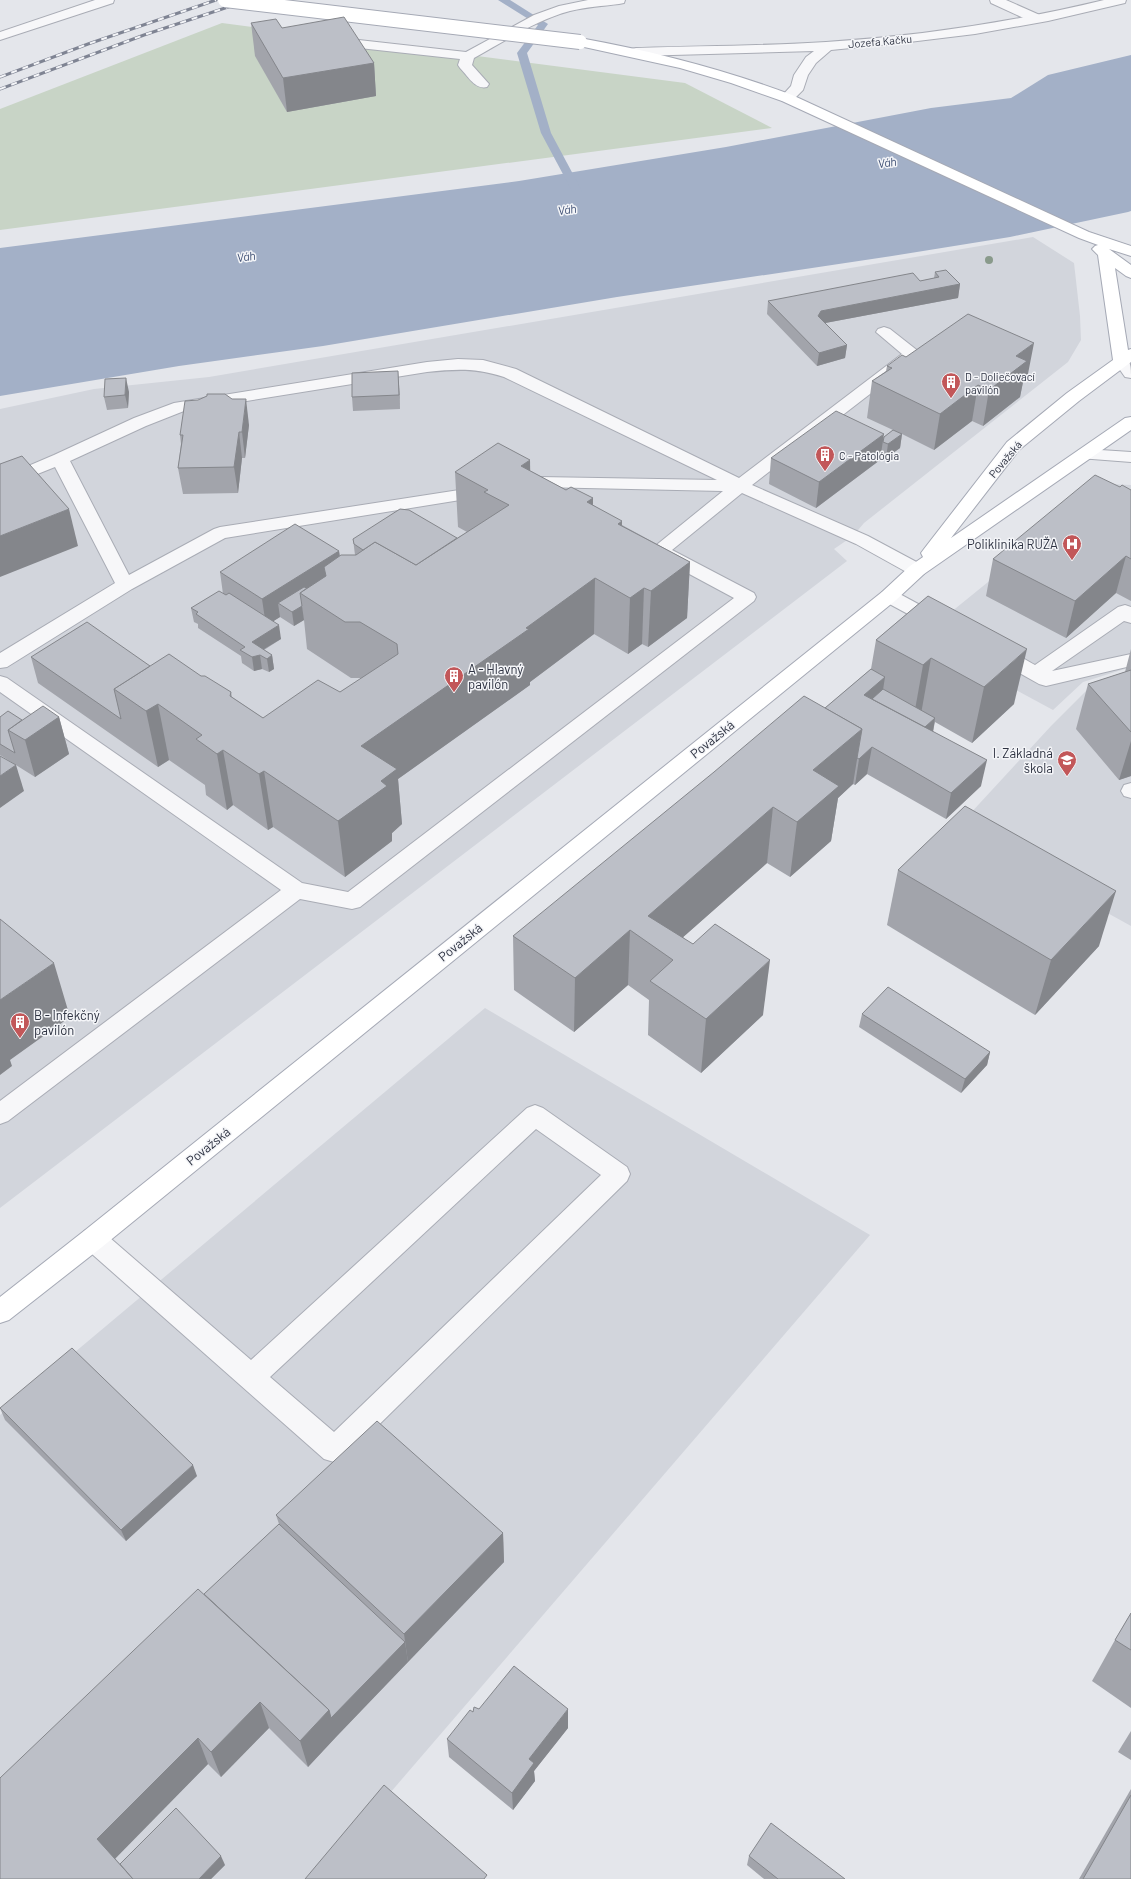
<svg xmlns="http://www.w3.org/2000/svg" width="1131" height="1879" viewBox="0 0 1131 1879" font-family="Barlow,sans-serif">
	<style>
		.built { fill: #d2d5dc }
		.green { fill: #c8d4c6 }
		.water { fill: #a3b0c7 }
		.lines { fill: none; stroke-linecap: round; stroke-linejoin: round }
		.stream { fill: #a3b0c7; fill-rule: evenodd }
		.service-casing { stroke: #a9acb5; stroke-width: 2 }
		.minor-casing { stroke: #a9acb5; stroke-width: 2 }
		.tertiary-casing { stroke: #a9acb5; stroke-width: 2 }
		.primary-casing { stroke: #a5a9b5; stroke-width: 2 }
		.service { fill: #f7f7f9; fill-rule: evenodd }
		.minor { fill: #f7f7f9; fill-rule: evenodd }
		.tertiary { fill: #f7f7f9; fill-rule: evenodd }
		.primary { fill: #fff; fill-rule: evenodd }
		.rail-casing { stroke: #7f8493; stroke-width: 3 }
		.rail { stroke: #f4f5f8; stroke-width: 2; stroke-dasharray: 6; stroke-linecap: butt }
		.primary-bridge-casing { stroke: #a5a9b5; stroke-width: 16; stroke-linecap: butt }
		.primary-bridge { stroke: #fff; stroke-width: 14 }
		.tree { fill: #899a8b }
		.wall { fill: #a2a4ab }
		.shaded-wall { fill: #84868b }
		.building { fill: #bcbfc7; stroke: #84868b }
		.labels { text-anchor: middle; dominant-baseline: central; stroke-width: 3; stroke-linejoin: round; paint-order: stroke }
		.far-street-label { font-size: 11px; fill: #2d3241; stroke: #f4f5f8 }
		.far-poi-label { font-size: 11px; fill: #2d3241; stroke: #f4f5f8; text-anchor: start }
		.far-water-label { font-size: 12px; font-style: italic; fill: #3b4c71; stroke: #f4f5f8 }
		.poi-label { font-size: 13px; fill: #2d3241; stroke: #f4f5f8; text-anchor: end }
		.street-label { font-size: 13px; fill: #2d3241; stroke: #f4f5f8 }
	</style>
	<rect width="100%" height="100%" fill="#e4e6eb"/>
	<g class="built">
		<polygon points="1033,237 1074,263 1080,316 1081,340 1068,362 864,523 853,536 834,549 847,561 0,1208 0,409 94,389 209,377"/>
		<polygon points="1109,484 1131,485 1131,667 1083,682 1053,710 919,638"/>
		<polygon points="1131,674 1131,926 956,829 1051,726 1092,685"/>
		<polygon points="485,1008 870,1235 316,1879 0,1879 0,1415"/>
	</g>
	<polygon class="green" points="222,23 685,83 772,128 0,230 0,109"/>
	<polygon class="water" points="1131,55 1131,211 1128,212 1010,237 892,256 617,297 323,346 179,366 0,396 0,248 519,181 726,147 931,108 1011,98 1048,75"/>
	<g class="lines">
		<polygon class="stream" points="498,0 510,0 548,24 527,53 551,133 582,191 581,193 573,193 572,191 541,133 517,53 538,25"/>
		<defs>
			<g id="service">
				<path d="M884 327 890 329 918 351 920 354 918 357 752 485 868 536 924 566 926 570 924 574 917 576 910 574 856 544 742 493 672 550 754 593 756 597 754 601 360 907 352 909 300 899 8 1121 0 1124V1101L281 890 0 692V676L7 678 302 883 348 892 734 598 654 555 651 551 654 547 723 491 539 487 523 490 517 489 514 485 517 481 539 477 717 480 504 377C474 368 458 369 427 372L184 411 146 426 70 461 129 575 214 529 220 527 485 486 491 487 494 491 491 495 485 496 225 538 132 589 7 667 0 668V653L115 583 55 467 0 489V478L54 455 134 418 174 403 427 362 458 359 483 360 516 369 739 478 902 354 876 332 878 329Z"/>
				<polygon points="889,590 896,592 946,619 948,623 946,627 939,629 932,627 882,600 880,596 882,592"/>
				<path d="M1125 605 1131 607V623L1124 621 1052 671 1131 654V666L1046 686 1039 684 989 656 986 652 989 648C1004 643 1021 658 1035 665L1118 607Z"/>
				<polygon points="1131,783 1131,798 1124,796 1121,791 1124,785"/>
				<path d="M535 1105 543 1108 627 1167 630 1174 627 1181 344 1459 334 1462 324 1459 84 1247 81 1239 84 1231 93 1228 102 1231 251 1360 527 1108ZM536 1129 601 1175 334 1432 270 1377Z"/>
			</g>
			<g id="minor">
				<polygon points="95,0 114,0 113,3 0,40 0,32"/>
				<path d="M588 0H625L624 3 619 4C603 6 586 7 570 11 536 20 505 41 474 58L472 65 489 84 487 87C475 90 468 76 460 68L458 65 460 59 332 45 327 44 325 41 327 38 332 37 466 52 534 15 559 6Z"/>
				<polygon points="990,0 1006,0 1042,16 1044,19 1042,22 1032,22 991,3"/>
				<path d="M1121 355C1131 358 1131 367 1131 378L1125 377 1113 360 1115 357Z"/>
				<polygon points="1085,449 1131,452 1131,462 1079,458 1076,454 1079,450"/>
			</g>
			<path id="tertiary" d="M1104 0H1126L1125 3 1048 21 975 34 901 43 831 50 816 63 808 75 803 90 792 101H782L780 98 791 86 794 75 806 57 814 51 636 56 631 55 629 52 631 49 636 48C699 46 763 46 826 42 920 36 1013 22 1104 0Z"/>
			<path id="primary" d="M580 38C652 51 723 69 792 95L1089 232 1131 246V256L1109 249 1131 265V278L1126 276 1115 268 1128 350 1131 349V362L1079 401 1019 450 951 538 1125 418 1131 417V430L924 574 896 600 102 1247 9 1320 0 1323V1297L84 1231 882 592 910 566 923 557 921 553 924 549 1007 442 1067 393 1113 360 1098 255 1092 249 1095 246 1098 245 1079 238 782 101 731 83 680 68 575 45 573 42 575 39Z"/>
		</defs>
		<use href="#service" class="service-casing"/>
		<use href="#minor" class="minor-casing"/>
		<use href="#tertiary" class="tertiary-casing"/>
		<use href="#primary" class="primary-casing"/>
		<use href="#service" class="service"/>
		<use href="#minor" class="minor"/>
		<use href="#tertiary" class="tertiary"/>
		<use href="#primary" class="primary"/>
		<defs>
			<g id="rail">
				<polyline points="0,77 88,44 216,0"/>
				<polyline points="0,89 144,35 249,0"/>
			</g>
		</defs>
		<use href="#rail" class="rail-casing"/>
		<use href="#rail" class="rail"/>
		<defs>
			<polyline id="primary-bridge" points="225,0 580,42"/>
		</defs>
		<use href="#primary-bridge" class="primary-bridge-casing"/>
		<use href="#primary-bridge" class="primary-bridge"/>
	</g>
	<circle class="tree" cx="989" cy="260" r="4"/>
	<g class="wall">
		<polygon points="251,23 374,63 376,96 287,112 255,56"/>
		<polygon points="935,272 960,284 958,298 825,323 847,345 845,358 817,366 767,314 768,301 920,281 934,278"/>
		<polygon points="906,357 1027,379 1023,382 1020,397 983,426 972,421 934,450 902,434 900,448 886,458 881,455 880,460 816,508 769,484 771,458 884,437 893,430 867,418 872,381 886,371 887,366"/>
		<polygon points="399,385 400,409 353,411 352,397"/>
		<polygon points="129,392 128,408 107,410 104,397"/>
		<polygon points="198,400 249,425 245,458 242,458 238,493 183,494 178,468 181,444 180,435"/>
		<polygon points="531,471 566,490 593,498 593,505 622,525 690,562 687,618 648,647 642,644 628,654 594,634 530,682 530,685 398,779 402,824 392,833 392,841 345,877 273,827 268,830 233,805 227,810 206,795 205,785 169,760 158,767 38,683 31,657 150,666 201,676 231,692 232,697 263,718 340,692 363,678 351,678 307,649 304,620 294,626 280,617 273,621 281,639 264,650 272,655 274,669 269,672 262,669 254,671 242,663 241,656 198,628 198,624 194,622 191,608 223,594 220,572 339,551 340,556 355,555 353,539 457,538 467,532 458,527 455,472"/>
		<polygon points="1120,487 1131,490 1131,601 1116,593 1066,638 986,596 993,559"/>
		<polygon points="928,596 1014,704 972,743 935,722 933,731 981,786 946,819 867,774 855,785 853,784 838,798 831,841 790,877 767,863 683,937 763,1015 701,1073 648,1035 649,1000 628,985 574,1032 514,990 513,936 825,708 871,669 876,640"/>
		<polygon points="1131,649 1131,776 1119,780 1076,729 1088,684 1125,672"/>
		<polygon points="0,717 22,720 59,717 69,754 35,777 0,755"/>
		<polygon points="898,870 1099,946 1035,1015 887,925"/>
		<polygon points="862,1014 990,1052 987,1065 961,1093 859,1027"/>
		<polygon points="0,1408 197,1476 126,1541 5,1420"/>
		<polygon points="276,1515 503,1533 504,1562 336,1737 308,1767 269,1728 221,1777 208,1764 115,1858 120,1864 225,1865 211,1879 0,1879 204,1594 279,1524"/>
		<polygon points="1131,1613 1131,1708 1092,1681 1115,1640"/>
		<polygon points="479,1709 568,1728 534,1771 535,1781 513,1810 449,1757 447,1739 473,1712"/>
		<polygon points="1131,1731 1131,1760 1118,1752"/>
		<polygon points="1131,1789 1131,1879 1079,1879"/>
		<polygon points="749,1856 845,1879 764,1879 747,1865"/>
	</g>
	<g class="shaded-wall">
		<polygon points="374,63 376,96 287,112 283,78"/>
		<polygon points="960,284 958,298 820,324 818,316 821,311"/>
		<polygon points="1034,343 1027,379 1023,382 1020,397 983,426 989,390 1016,356"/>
		<polygon points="847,345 845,358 817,366 819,353"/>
		<polygon points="398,371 399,385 400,409 399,395"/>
		<polygon points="126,378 129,392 128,408 125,395"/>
		<polygon points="978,385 972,421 934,450 940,414"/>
		<polygon points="246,399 249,425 245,458 242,432"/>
		<polygon points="239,432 242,458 238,493 234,467"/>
		<polygon points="884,434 880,460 816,508 819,482"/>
		<polygon points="902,434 900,448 886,458 888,444"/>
		<polygon points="530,460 531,516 521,466"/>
		<polygon points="593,498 592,554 587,502"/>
		<polygon points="69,509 78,546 0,577 0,536"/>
		<polygon points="622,521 621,577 618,524"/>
		<polygon points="339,551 342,578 300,593 278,603 280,617 266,626 262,599"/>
		<polygon points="1126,556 1116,593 1066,638 1075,601"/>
		<polygon points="690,562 687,618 648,647 651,591"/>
		<polygon points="595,578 594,634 530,682 530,685 398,779 402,824 392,833 392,841 345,877 338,821 361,746"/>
		<polygon points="644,588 642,644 628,654 630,598"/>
		<polygon points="302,606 304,620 294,626 292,612"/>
		<polygon points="279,625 281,639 254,655 252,642"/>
		<polygon points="1027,649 1014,704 972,743 984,687"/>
		<polygon points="260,655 262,669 254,671 252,657"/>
		<polygon points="272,655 274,669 269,672 267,659"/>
		<polygon points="931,658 921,714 913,721 923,665"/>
		<polygon points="885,677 881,703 870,712 864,695"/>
		<polygon points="158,704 169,760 158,767 146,711"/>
		<polygon points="59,717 69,754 35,777 25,740"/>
		<polygon points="935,718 933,732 916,735"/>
		<polygon points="862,729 853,784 838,798 831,841 790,877 797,822 813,770"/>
		<polygon points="1131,741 1131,776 1119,780"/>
		<polygon points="872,747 867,774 855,785 859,759"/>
		<polygon points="223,750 233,805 227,810 217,754"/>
		<polygon points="987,760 981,786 946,819 951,793"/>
		<polygon points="16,765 24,791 0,808 0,776"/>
		<polygon points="264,771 273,827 268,830 259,774"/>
		<polygon points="773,807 767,863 664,954 648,916"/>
		<polygon points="1116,891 1099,946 1035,1015 1051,960"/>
		<polygon points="630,930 628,985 574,1032 575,978"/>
		<polygon points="770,960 763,1015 701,1073 706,1019"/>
		<polygon points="54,963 70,1017 10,1060 12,1066 0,1075 0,1000"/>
		<polygon points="990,1052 987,1065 961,1093 965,1079"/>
		<polygon points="193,1465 197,1476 126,1541 121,1530"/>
		<polygon points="503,1533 504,1562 408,1662 404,1634"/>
		<polygon points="405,1642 408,1662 336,1737 308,1767 300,1741 329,1710"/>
		<polygon points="260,1702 269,1728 221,1777 211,1752"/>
		<polygon points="568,1709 568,1728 534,1771 535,1781 513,1810 512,1793 529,1759"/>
		<polygon points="198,1738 208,1764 111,1863 97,1839"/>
		<polygon points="221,1856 225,1865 211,1879 199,1879"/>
	</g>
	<g class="building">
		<polygon points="344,17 374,63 283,78 251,23 276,19 282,28"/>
		<polygon points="946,270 960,284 821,311 818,316 847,345 819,353 768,301 913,273 920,281 939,277 935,272"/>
		<polygon points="968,314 1034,343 1016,356 1027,361 989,390 978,385 940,414 872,381 892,368 887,366 902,355 906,357"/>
		<polygon points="398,371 399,395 352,397 352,373"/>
		<polygon points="126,378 125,395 104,397 105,379"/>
		<polygon points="207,394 225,394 232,399 246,399 242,432 239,432 234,467 178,468 183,435 180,435 185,401 198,400 207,396"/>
		<polygon points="836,411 884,434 819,482 771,458"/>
		<polygon points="893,430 902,434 888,444 883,442 884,437"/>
		<polygon points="498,443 530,460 521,466 566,490 571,487 593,498 587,502 622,521 618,524 690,562 651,591 644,588 630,598 595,578 526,628 529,629 361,746 397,769 381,781 387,786 338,821 264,771 259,774 223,750 217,754 196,739 202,735 158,704 146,711 114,689 169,654 201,676 205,676 231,692 230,696 263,718 318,680 340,692 398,654 397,644 360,622 345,622 300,593 326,576 324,567 341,555 356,555 375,542 416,565 509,505 484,492 488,490 455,472"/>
		<polygon points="22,456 69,509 0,536 0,464"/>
		<polygon points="1095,475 1120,487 1122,485 1131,490 1131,559 1126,556 1075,601 993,559"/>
		<polygon points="400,509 409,510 457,538 416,565 375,542 363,550 354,544 353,539"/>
		<polygon points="295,524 339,551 262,599 220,572"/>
		<polygon points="304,587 307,588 300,593 302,606 292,612 278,603"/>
		<polygon points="219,591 226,595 229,593 279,625 252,642 272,655 267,659 260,655 252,657 240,650 245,647 196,614 198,612 191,608"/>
		<polygon points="928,596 1027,649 984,687 931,658 923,665 876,640"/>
		<polygon points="87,622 150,666 114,689 121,719 31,657"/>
		<polygon points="871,669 885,677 864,695 987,760 951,793 872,747 859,759 857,758 862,729 825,708"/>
		<polygon points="1131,670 1131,732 1088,684"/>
		<polygon points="883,689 935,718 925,727 872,699"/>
		<polygon points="804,696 862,729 813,770 839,786 797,822 773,807 648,916 693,944 715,924 770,960 706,1019 650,981 673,960 630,930 575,978 513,936 714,772"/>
		<polygon points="43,706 59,717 25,740 8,730"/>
		<polygon points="8,711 22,720 8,730 15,753 0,744 0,717"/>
		<polygon points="0,756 16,765 0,776"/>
		<polygon points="965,806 1116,891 1051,960 898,870"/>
		<polygon points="0,919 54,963 0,1000"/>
		<polygon points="888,987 990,1052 965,1079 862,1014"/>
		<polygon points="72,1348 193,1465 121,1530 0,1408"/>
		<polygon points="377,1421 503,1533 404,1634 276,1515"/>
		<polygon points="279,1524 405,1642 331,1718 329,1710 204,1594"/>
		<polygon points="198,1589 329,1710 300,1741 260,1702 211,1752 198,1738 97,1839 133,1879 0,1879 0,1778"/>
		<polygon points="1131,1613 1131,1650 1115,1640"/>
		<polygon points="514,1666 568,1709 529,1759 534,1763 512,1793 447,1739 470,1710 473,1712 474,1707 479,1709"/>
		<polygon points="384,1785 487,1875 484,1879 305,1879"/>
		<polygon points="1131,1795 1131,1879 1083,1879"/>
		<polygon points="176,1808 221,1856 199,1879 133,1879 120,1864"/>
		<polygon points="771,1823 845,1879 778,1879 749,1856"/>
	</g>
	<defs>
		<symbol id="building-pin" viewBox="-11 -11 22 30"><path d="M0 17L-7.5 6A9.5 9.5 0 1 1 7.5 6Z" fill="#c25759" stroke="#f4f5f8"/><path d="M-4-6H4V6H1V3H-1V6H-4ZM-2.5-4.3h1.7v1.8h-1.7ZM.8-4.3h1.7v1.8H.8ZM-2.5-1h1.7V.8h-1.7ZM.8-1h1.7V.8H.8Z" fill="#fff"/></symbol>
		<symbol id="hospital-pin" viewBox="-11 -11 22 30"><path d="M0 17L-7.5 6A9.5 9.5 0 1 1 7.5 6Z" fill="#c25759" stroke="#f4f5f8"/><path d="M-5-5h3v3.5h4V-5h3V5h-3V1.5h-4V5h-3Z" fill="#fff"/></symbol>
		<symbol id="school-pin" viewBox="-11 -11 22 30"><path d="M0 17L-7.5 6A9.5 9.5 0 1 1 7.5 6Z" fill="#c25759" stroke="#f4f5f8"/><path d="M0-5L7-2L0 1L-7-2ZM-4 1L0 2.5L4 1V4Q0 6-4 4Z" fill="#fff"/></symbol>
	</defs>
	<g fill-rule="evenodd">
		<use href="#building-pin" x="940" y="371" width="22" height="30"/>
		<use href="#building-pin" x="814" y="444" width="22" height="30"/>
		<use href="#hospital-pin" x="1061" y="533" width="22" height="30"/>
		<use href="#building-pin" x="443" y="665" width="22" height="30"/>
		<use href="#school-pin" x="1056" y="749" width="22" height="30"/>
		<use href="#building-pin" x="9" y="1011" width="22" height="30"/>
	</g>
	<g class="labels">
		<g class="far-street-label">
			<text transform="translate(880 41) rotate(-5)">Jozefa Kačku</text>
			<text transform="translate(1005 459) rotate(-50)">Považská</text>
		</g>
		<g class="far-poi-label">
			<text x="965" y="376">D - Doliečovací<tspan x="965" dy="13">pavilón</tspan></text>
			<text x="839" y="455">C - Patológia</text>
		</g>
		<g class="far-water-label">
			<text transform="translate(887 162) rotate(-8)">Váh</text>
			<text transform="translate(567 209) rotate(-8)">Váh</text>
			<text transform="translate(246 256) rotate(-8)">Váh</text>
		</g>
		<g class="poi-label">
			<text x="1058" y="544">Poliklinika RUŽA</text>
			<text x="468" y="669" text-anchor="start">A - Hlavný<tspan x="468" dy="15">pavilón</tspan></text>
			<text x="1053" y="753">I. Základná<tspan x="1053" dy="15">škola</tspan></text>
			<text x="34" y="1015" text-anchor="start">B - Infekčný<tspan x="34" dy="15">pavilón</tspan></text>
		</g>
		<g class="street-label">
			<text transform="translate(712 739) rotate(-39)">Považská</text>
			<text transform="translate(460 942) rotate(-39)">Považská</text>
			<text transform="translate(208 1146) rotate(-39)">Považská</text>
		</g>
	</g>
</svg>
